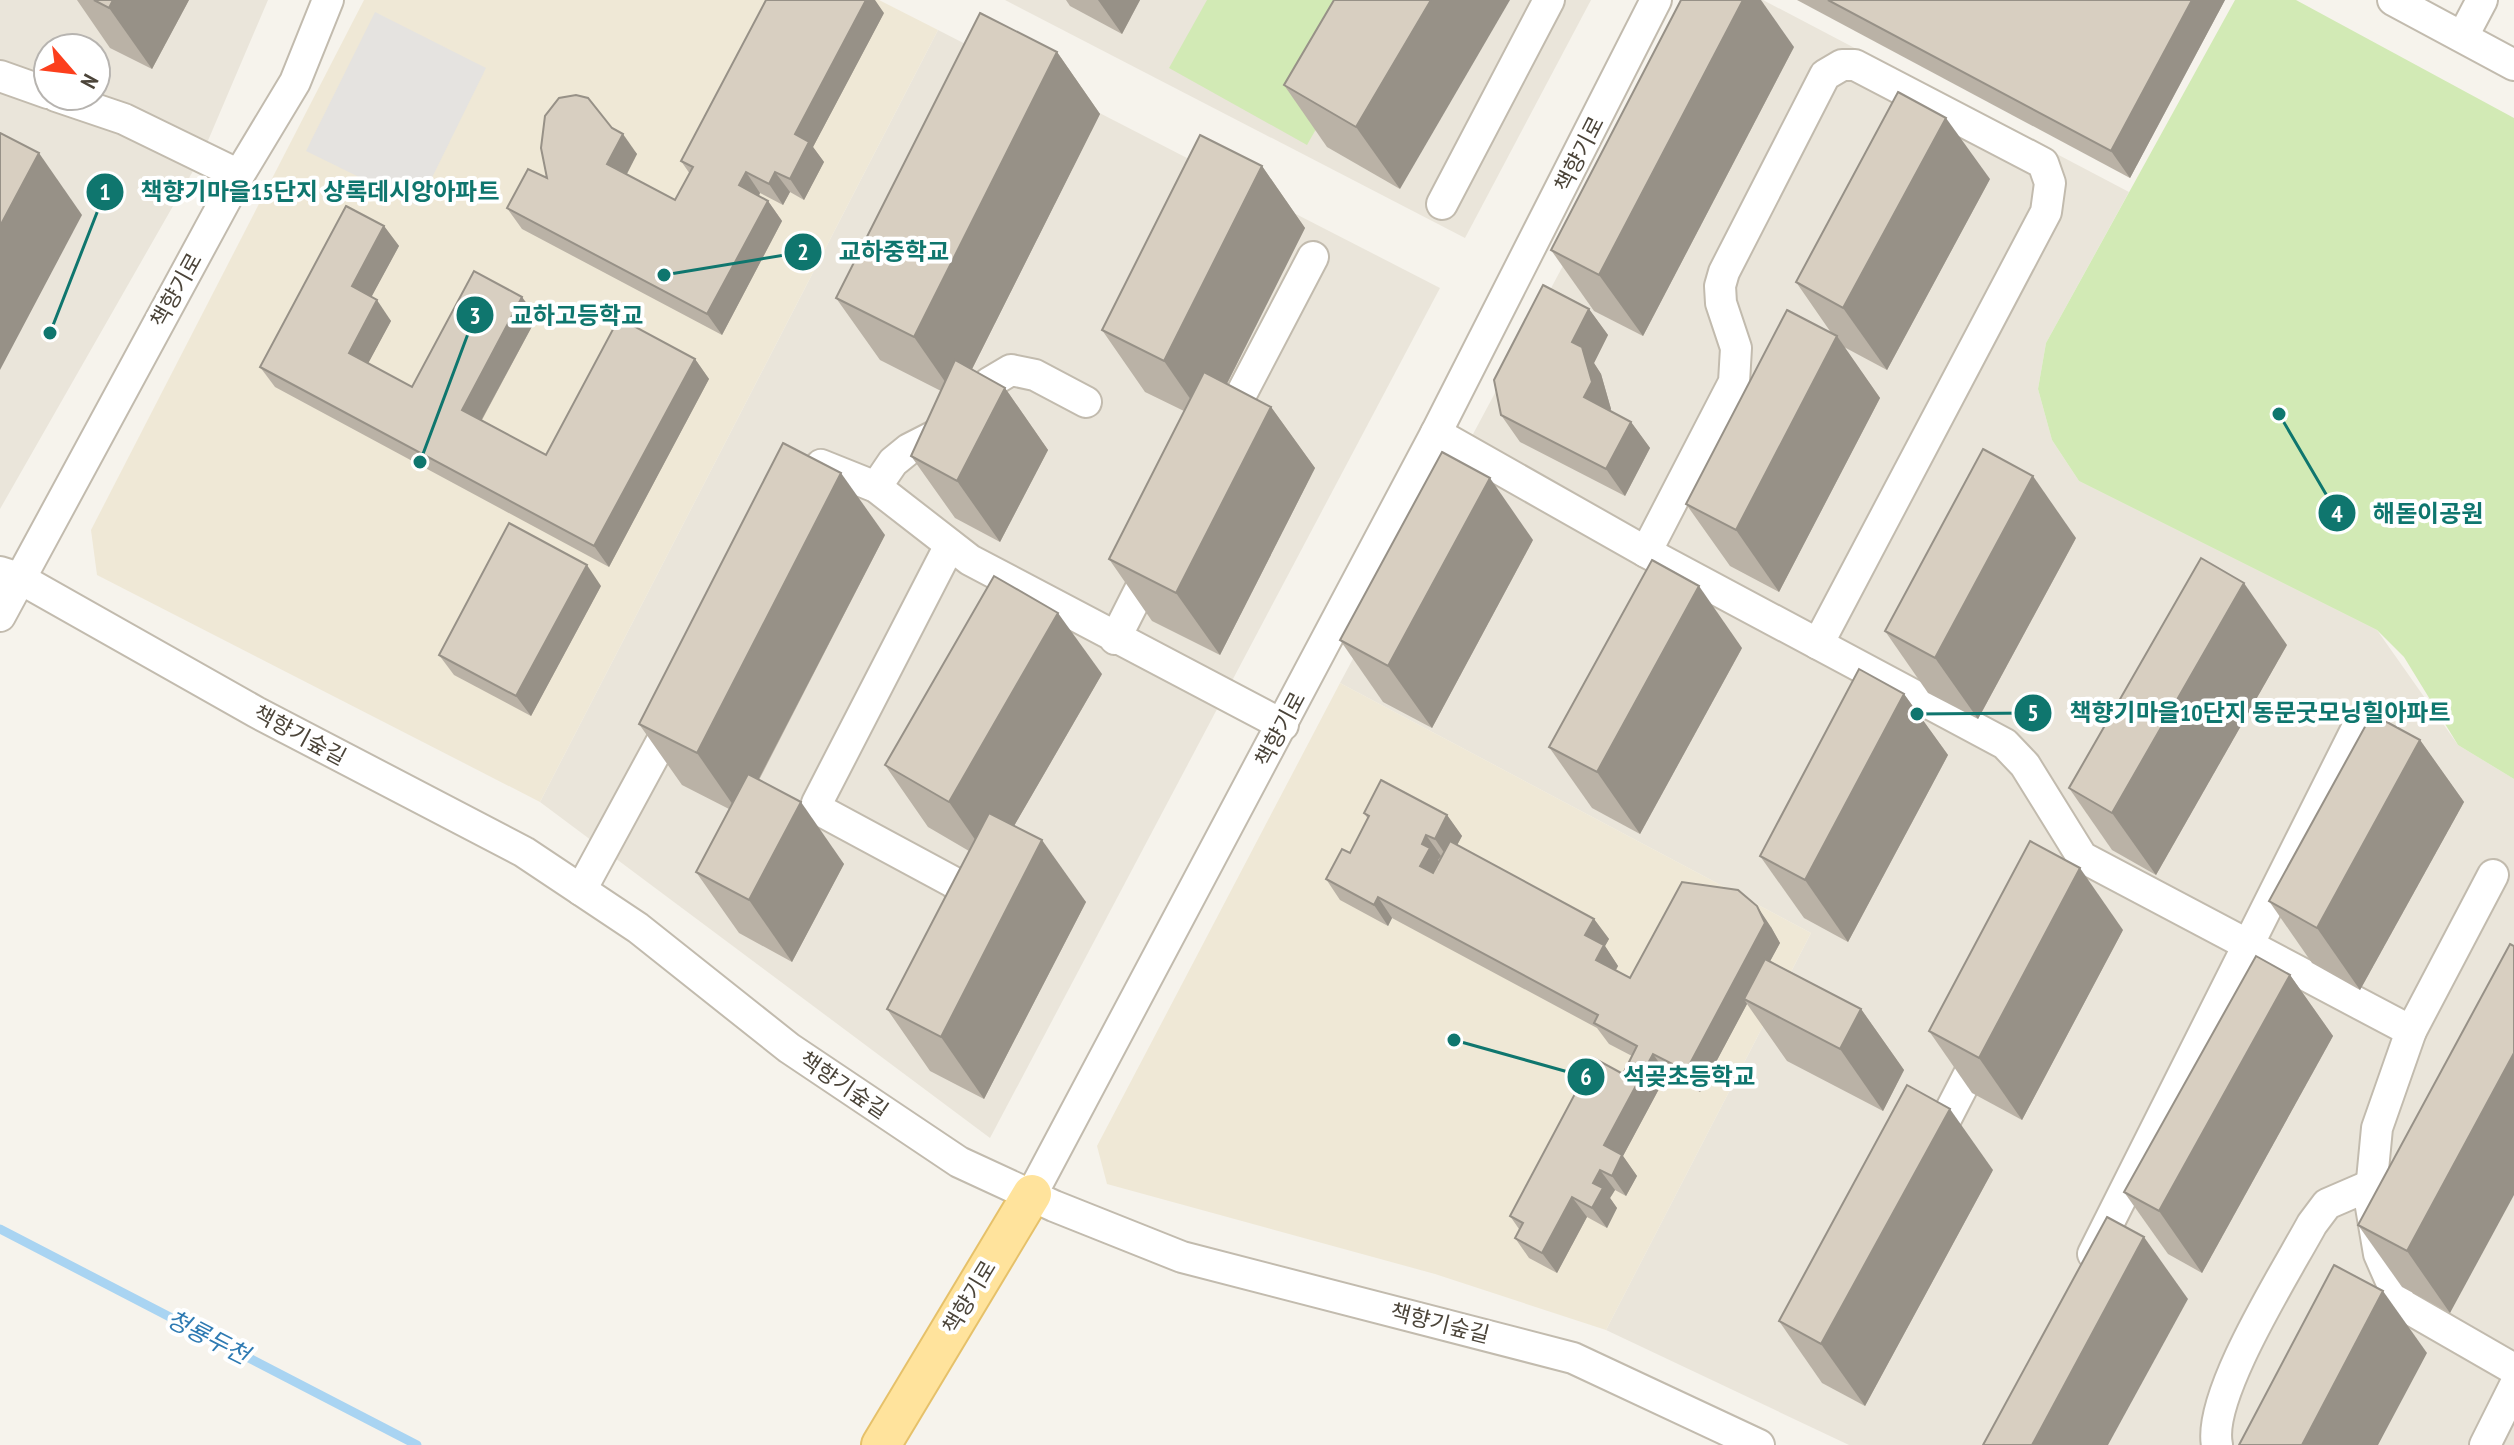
<svg xmlns="http://www.w3.org/2000/svg" width="2514" height="1445" viewBox="0 0 2514 1445" font-family="'PT Sans Narrow','Noto Sans KR',sans-serif">
	<style>
		.residential { fill: #eae5da; fill-rule: evenodd }
		.education { fill: #efe8d6 }
		.green { fill: #d2eab5 }
		.parking { fill: #e5e3e0 }
		.lines { fill: none; stroke-linecap: round; stroke-linejoin: round }
		.stream { stroke: #a9d4f2; stroke-width: 9 }
		.minor-casing { stroke: #c2bbae; stroke-width: 34 }
		.major-casing { stroke: #e6c16a; stroke-width: 42 }
		.minor { stroke: #fff; stroke-width: 30 }
		.major { stroke: #ffe39c; stroke-width: 38 }
		.wall { fill: #bab2a6 }
		.shaded-wall { fill: #979187 }
		.building { fill: #d8cfc1; stroke: #979187; stroke-width: 2 }
		.labels { text-anchor: middle; dominant-baseline: central; stroke-width: 8; stroke-linejoin: round; paint-order: stroke }
		.street-label { font-size: 22px; fill: #4b4439; stroke: #fff }
		.water-label { font-size: 24px; font-style: italic; fill: #2e7ab2; stroke: #fff }
		.leader { fill: none; stroke: #0f766e; stroke-width: 3 }
		.callout-dot { fill: #0f766e; stroke: #fff; stroke-width: 3 }
		.mark-label { font-size: 24px; text-anchor: middle; font-weight: bold; fill: #fff }
		.callout-label { font-size: 24px; text-anchor: middle; font-weight: bold; fill: #0f766e; stroke: #fff; stroke-width: 8; stroke-linejoin: round; paint-order: stroke }
	</style>
	<rect width="100%" height="100%" fill="#f6f3ec"/>
	<g class="residential">
		<path d="M0 0H268L201 157 0 509ZM48 48H96V96H48Z"/>
		<polygon points="1005,0 1591,0 1465,238"/>
		<polygon points="1705,0 1763,0 2129,192 2046,343 2038,389 2052,440 2079,481 2377,630 2458,745 2514,779 2514,1445 1849,1445 1606,1330 1811,933 1340,683"/>
		<polygon points="938,30 1440,288 990,1138 540,802"/>
	</g>
	<g class="education">
		<polygon points="364,0 879,0 938,30 540,802 97,575 91,530"/>
		<polygon points="1340,683 1811,933 1606,1330 1435,1274 1107,1184 1097,1146"/>
	</g>
	<g class="green">
		<polygon points="1207,0 1389,0 1307,145 1169,68"/>
		<polygon points="2235,0 2296,0 2514,118 2514,779 2458,745 2404,657 2377,630 2079,481 2052,440 2038,389 2046,343"/>
	</g>
	<polygon class="parking" points="375,12 486,68 418,206 306,151"/>
	<g class="lines">
		<polyline class="stream" points="0,1229 417,1445"/>
		<defs>
			<g id="minor">
				<polyline points="2393,0 2514,65"/>
				<polyline points="2463,36 2482,0"/>
				<polyline points="0,76 48,93"/>
				<polyline points="56,96 124,119 239,175"/>
				<polyline points="1442,204 1549,0"/>
				<polyline points="1224,427 1313,257"/>
				<polyline points="1436,433 1646,552 2005,744 2025,765 2082,857 2411,1031 2377,1128 2370,1201 2379,1254 2401,1304 2514,1369"/>
				<polyline points="803,483 821,465 876,487 970,560 1283,725"/>
				<polyline points="876,487 893,462 909,449 958,424 989,383 1011,370 1035,375 1086,402"/>
				<polyline points="950,545 817,803 825,813 953,882 965,894 965,908 960,917"/>
				<polyline points="1646,552 1734,382 1736,348 1721,303 1720,286 1724,272 1825,75 1842,65 1855,65 2043,163 2050,183 2046,212 1818,644"/>
				<polyline points="0,572 19,578 256,712 524,852 638,928 789,1048 959,1162 1054,1206 1182,1257 1573,1358 1759,1445"/>
				<polyline points="0,616 239,175 295,82 328,0"/>
				<polyline points="1115,639 1154,562"/>
				<polyline points="581,890 676,715"/>
				<polyline points="2411,1031 2493,875"/>
				<polyline points="1932,1146 1983,1047"/>
				<polyline points="1032,1194 1436,433 1656,0"/>
				<polyline points="2093,1254 2356,730"/>
				<path d="M2217 1445C2207 1396 2286 1272 2312 1224L2327 1204 2371 1185"/>
				<polyline points="2485,1445 2514,1387"/>
			</g>
			<polyline id="major" points="881,1445 1032,1194"/>
		</defs>
		<use href="#minor" class="minor-casing"/>
		<use href="#major" class="major-casing"/>
		<use href="#minor" class="minor"/>
		<use href="#major" class="major"/>
	</g>
	<g class="wall">
		<polygon points="77,0 189,0 152,69 110,48"/>
		<polygon points="1066,0 1140,0 1122,34 1070,6"/>
		<polygon points="1334,0 1400,189 1327,147 1284,85"/>
		<polygon points="1797,0 2225,0 2130,178"/>
		<polygon points="884,13 813,147 824,162 804,200 790,192 783,205 760,193 759,196 768,201 782,221 722,335 522,229 507,208 612,128 637,154 627,174 675,200 690,174 681,161"/>
		<polygon points="1794,47 1643,336 1594,311 1551,250"/>
		<polygon points="1057,52 1100,114 972,369 1005,388 1048,450 1000,542 955,518 911,456 941,391 880,360 836,298"/>
		<polygon points="1262,166 1305,228 1227,384 1271,407 1315,468 1220,655 1152,621 1109,559 1184,411 1145,392 1102,330"/>
		<polygon points="1990,179 1887,370 1844,347 1880,398 1779,592 1730,566 1686,504 1832,334 1796,282"/>
		<polygon points="384,226 399,246 371,297 391,321 368,363 412,387 537,317 482,420 546,455 695,359 709,379 609,567 275,387 260,367"/>
		<polygon points="1589,309 1608,335 1594,363 1601,374 1611,409 1610,411 1631,422 1650,448 1625,496 1520,442 1501,415"/>
		<polygon points="885,535 759,780 844,864 792,962 739,933 696,872 729,809 682,785 639,724"/>
		<polygon points="2076,538 1978,719 1928,693 1885,631"/>
		<polygon points="1533,540 1432,728 1383,702 1340,640"/>
		<polygon points="601,586 531,716 454,675 439,655"/>
		<polygon points="2287,645 2156,875 2112,850 2069,788"/>
		<polygon points="1742,648 1640,834 1592,808 1549,747"/>
		<polygon points="1102,674 1014,826 1086,902 984,1099 930,1071 887,1009 969,851 928,827 885,765"/>
		<polygon points="1904,694 1948,755 1848,942 1804,918 1760,856"/>
		<polygon points="2420,740 2464,802 2360,990 2312,963 2269,901"/>
		<polygon points="1364,813 1447,815 1462,836 1457,845 1594,919 1609,939 1605,946 1618,966 1616,970 1630,978 1771,927 1780,943 1770,961 1861,1009 1904,1070 1883,1111 1787,1061 1747,1004 1700,1092 1667,1074 1623,1156 1637,1176 1626,1196 1615,1190 1610,1198 1617,1208 1607,1228 1587,1217 1557,1273 1529,1258 1515,1238 1519,1229 1510,1216 1623,1074 1632,1056 1609,1044 1597,1028 1392,918 1388,926 1340,900 1326,879 1350,853 1368,819"/>
		<polygon points="2123,930 2022,1120 1972,1093 1929,1031"/>
		<polygon points="2514,946 2450,1313 2402,1287 2358,1225"/>
		<polygon points="2290,975 2333,1036 2202,1273 2168,1254 2124,1192"/>
		<polygon points="1993,1170 1865,1406 1822,1383 1779,1321"/>
	</g>
	<g class="shaded-wall">
		<polygon points="113,0 189,0 152,69 109,8"/>
		<polygon points="866,0 875,0 884,13 813,147 824,162 804,200 790,179 795,134"/>
		<polygon points="1098,0 1140,0 1122,34"/>
		<polygon points="1431,0 1510,0 1400,189 1356,127"/>
		<polygon points="1743,0 1761,0 1794,47 1643,336 1599,275"/>
		<polygon points="2192,0 2225,0 2130,178 2111,151"/>
		<polygon points="1057,52 1100,114 957,399 914,337"/>
		<polygon points="1946,118 1990,179 1887,370 1843,308"/>
		<polygon points="623,134 637,154 621,185 607,164"/>
		<polygon points="39,153 82,215 0,370 0,226"/>
		<polygon points="1262,166 1305,228 1207,423 1164,361"/>
		<polygon points="746,172 760,193 753,206 739,185"/>
		<polygon points="775,172 790,192 783,205 769,184"/>
		<polygon points="768,201 782,221 722,335 707,314"/>
		<polygon points="384,226 399,246 366,307 352,286"/>
		<polygon points="522,297 537,317 476,430 462,410"/>
		<polygon points="377,300 391,321 363,373 349,353"/>
		<polygon points="1589,309 1608,335 1594,363 1601,374 1611,409 1603,424 1584,397 1572,342"/>
		<polygon points="1837,336 1880,398 1779,592 1736,530"/>
		<polygon points="695,359 709,379 609,567 594,546"/>
		<polygon points="1005,388 1048,450 1000,542 957,481"/>
		<polygon points="1271,407 1315,468 1220,655 1176,593"/>
		<polygon points="1631,422 1650,448 1625,496 1606,469"/>
		<polygon points="841,473 885,535 740,815 697,753"/>
		<polygon points="2033,476 2076,538 1978,719 1935,658"/>
		<polygon points="1490,478 1533,540 1432,728 1388,666"/>
		<polygon points="587,565 601,586 531,716 516,696"/>
		<polygon points="2244,583 2287,645 2156,875 2112,813"/>
		<polygon points="1699,586 1742,648 1640,834 1597,772"/>
		<polygon points="1058,613 1102,674 992,864 949,802"/>
		<polygon points="1904,694 1948,755 1848,942 1805,880"/>
		<polygon points="2420,740 2464,802 2360,990 2317,928"/>
		<polygon points="801,802 844,864 792,962 749,900"/>
		<polygon points="1447,815 1462,836 1449,860 1435,839"/>
		<polygon points="1426,835 1441,856 1438,860 1444,868 1434,886 1420,866 1422,844"/>
		<polygon points="1042,840 1086,902 984,1099 941,1037"/>
		<polygon points="2080,868 2123,930 2022,1120 1979,1058"/>
		<polygon points="1378,897 1392,918 1388,926 1374,905"/>
		<polygon points="1757,906 1771,927 1780,943 1748,1002 1744,999 1747,1004 1700,1092 1686,1071"/>
		<polygon points="1594,919 1609,939 1605,946 1618,966 1610,980 1596,960 1585,935"/>
		<polygon points="2290,975 2333,1036 2202,1273 2159,1211"/>
		<polygon points="1861,1009 1904,1070 1883,1111 1840,1049"/>
		<polygon points="2514,1053 2514,1195 2450,1313 2407,1251"/>
		<polygon points="1653,1054 1667,1074 1623,1156 1637,1176 1626,1196 1612,1176 1604,1145"/>
		<polygon points="1950,1109 1993,1170 1865,1406 1821,1344"/>
		<polygon points="1600,1170 1615,1190 1610,1198 1617,1208 1607,1228 1592,1208 1593,1183"/>
		<polygon points="1572,1197 1587,1217 1557,1273 1542,1253"/>
		<polygon points="2144,1237 2188,1299 2108,1445 2032,1445"/>
		<polygon points="2383,1291 2427,1353 2378,1445 2302,1445"/>
	</g>
	<g class="building">
		<polygon points="94,0 113,0 109,8"/>
		<polygon points="766,0 866,0 795,134 809,142 790,179 775,172 769,184 746,172 739,185 768,201 707,314 507,208 528,169 547,178 541,148 545,116 559,98 576,95 588,98 612,128 623,134 607,164 675,200 693,167 681,161"/>
		<polygon points="1334,0 1431,0 1356,127 1284,85"/>
		<polygon points="1681,0 1743,0 1599,275 1551,250"/>
		<polygon points="1828,0 2192,0 2111,151"/>
		<polygon points="980,13 1057,52 914,337 836,298"/>
		<polygon points="1898,92 1946,118 1843,308 1796,282"/>
		<polygon points="0,133 39,153 0,226"/>
		<polygon points="1200,135 1262,166 1164,361 1102,330"/>
		<polygon points="346,206 384,226 352,286 377,300 349,353 412,387 474,271 522,297 462,410 546,455 619,318 695,359 594,546 260,367"/>
		<polygon points="1543,285 1589,309 1572,342 1582,347 1592,382 1584,397 1631,422 1606,469 1501,415 1494,380"/>
		<polygon points="1787,310 1837,336 1736,530 1686,504"/>
		<polygon points="955,360 1005,388 957,481 911,456"/>
		<polygon points="1204,372 1271,407 1176,593 1109,559"/>
		<polygon points="783,443 841,473 697,753 639,724"/>
		<polygon points="1983,449 2033,476 1935,658 1885,631"/>
		<polygon points="1442,452 1490,478 1388,666 1340,640"/>
		<polygon points="509,523 587,565 516,696 439,655"/>
		<polygon points="2201,558 2244,583 2112,813 2069,788"/>
		<polygon points="1652,560 1699,586 1597,772 1549,747"/>
		<polygon points="994,576 1058,613 949,802 885,765"/>
		<polygon points="1859,669 1904,694 1805,880 1760,856"/>
		<polygon points="2372,714 2420,740 2317,928 2269,901"/>
		<polygon points="748,774 801,802 749,900 696,872"/>
		<polygon points="1381,780 1447,815 1435,839 1426,835 1422,844 1430,848 1420,866 1433,873 1450,841 1594,919 1585,935 1604,945 1596,960 1630,978 1682,882 1738,890 1757,906 1765,923 1686,1071 1653,1054 1604,1145 1622,1155 1612,1176 1600,1170 1593,1183 1603,1188 1592,1208 1572,1197 1542,1253 1515,1238 1523,1223 1510,1216 1594,1058 1623,1074 1637,1046 1594,1023 1598,1015 1378,897 1374,905 1326,879 1342,849 1350,853 1369,816 1364,813"/>
		<polygon points="989,813 1042,840 941,1037 887,1009"/>
		<polygon points="2030,841 2080,868 1979,1058 1929,1031"/>
		<polygon points="2510,944 2514,946 2514,1053 2407,1251 2358,1225"/>
		<polygon points="2256,956 2290,975 2159,1211 2124,1192"/>
		<polygon points="1765,959 1861,1009 1840,1049 1744,999"/>
		<polygon points="1907,1085 1950,1109 1821,1344 1779,1321"/>
		<polygon points="2107,1217 2144,1237 2032,1445 1983,1445"/>
		<polygon points="2334,1265 2383,1291 2302,1445 2239,1445"/>
	</g>
	<g class="labels">
		<g class="street-label">
			<text transform="translate(1579 154) rotate(-63)">책향기로</text>
			<text transform="translate(176 290) rotate(-61)">책향기로</text>
			<text transform="translate(1280 729) rotate(-62)">책향기로</text>
			<text transform="translate(300 735) rotate(28)">책향기숲길</text>
			<text transform="translate(844 1085) rotate(34)">책향기숲길</text>
			<text transform="translate(969 1297) rotate(-59)">책향기로</text>
			<text transform="translate(1440 1323) rotate(14)">책향기숲길</text>
		</g>
		<g class="water-label">
			<text transform="translate(208 1337) rotate(27)">청룡두천</text>
		</g>
	</g>
	<path class="leader" d="M50 333L105 192M664 275L803 252M420 462L475 315M2279 414L2337 513M1917 714L2033 713M1454 1040L1586 1077"/>
	<g class="callout-dot">
		<circle cx="50" cy="333" r="8"/>
		<circle cx="664" cy="275" r="8"/>
		<circle cx="420" cy="462" r="8"/>
		<circle cx="2279" cy="414" r="8"/>
		<circle cx="1917" cy="714" r="8"/>
		<circle cx="1454" cy="1040" r="8"/>
		<circle cx="105" cy="192" r="20"/>
		<circle cx="803" cy="252" r="20"/>
		<circle cx="475" cy="315" r="20"/>
		<circle cx="2337" cy="513" r="20"/>
		<circle cx="2033" cy="713" r="20"/>
		<circle cx="1586" cy="1077" r="20"/>
	</g>
	<g class="mark-label">
		<text x="105" y="200">1</text>
		<text x="803" y="260">2</text>
		<text x="475" y="324">3</text>
		<text x="2337" y="522">4</text>
		<text x="2033" y="721">5</text>
		<text x="1586" y="1085">6</text>
	</g>
	<g class="callout-label">
		<text x="320" y="200">책향기마을15단지 상록데시앙아파트</text>
		<text x="894" y="260">교하중학교</text>
		<text x="577" y="324">교하고등학교</text>
		<text x="2428" y="522">해돋이공원</text>
		<text x="2260" y="721">책향기마을10단지 동문굿모닝힐아파트</text>
		<text x="1689" y="1085">석곶초등학교</text>
	</g>
	<g transform="translate(72 72) rotate(118)"><circle r="38" fill="#ffffff" stroke="#b7b4b0" stroke-width="2"/>
	<path d="M0-6L14 30L0 20L-14 30Z" fill="#fc3f1d"/>
	<text y="-12" font-size="22" font-weight="bold" text-anchor="middle" fill="#4b4439">N</text>
	</g>
</svg>
